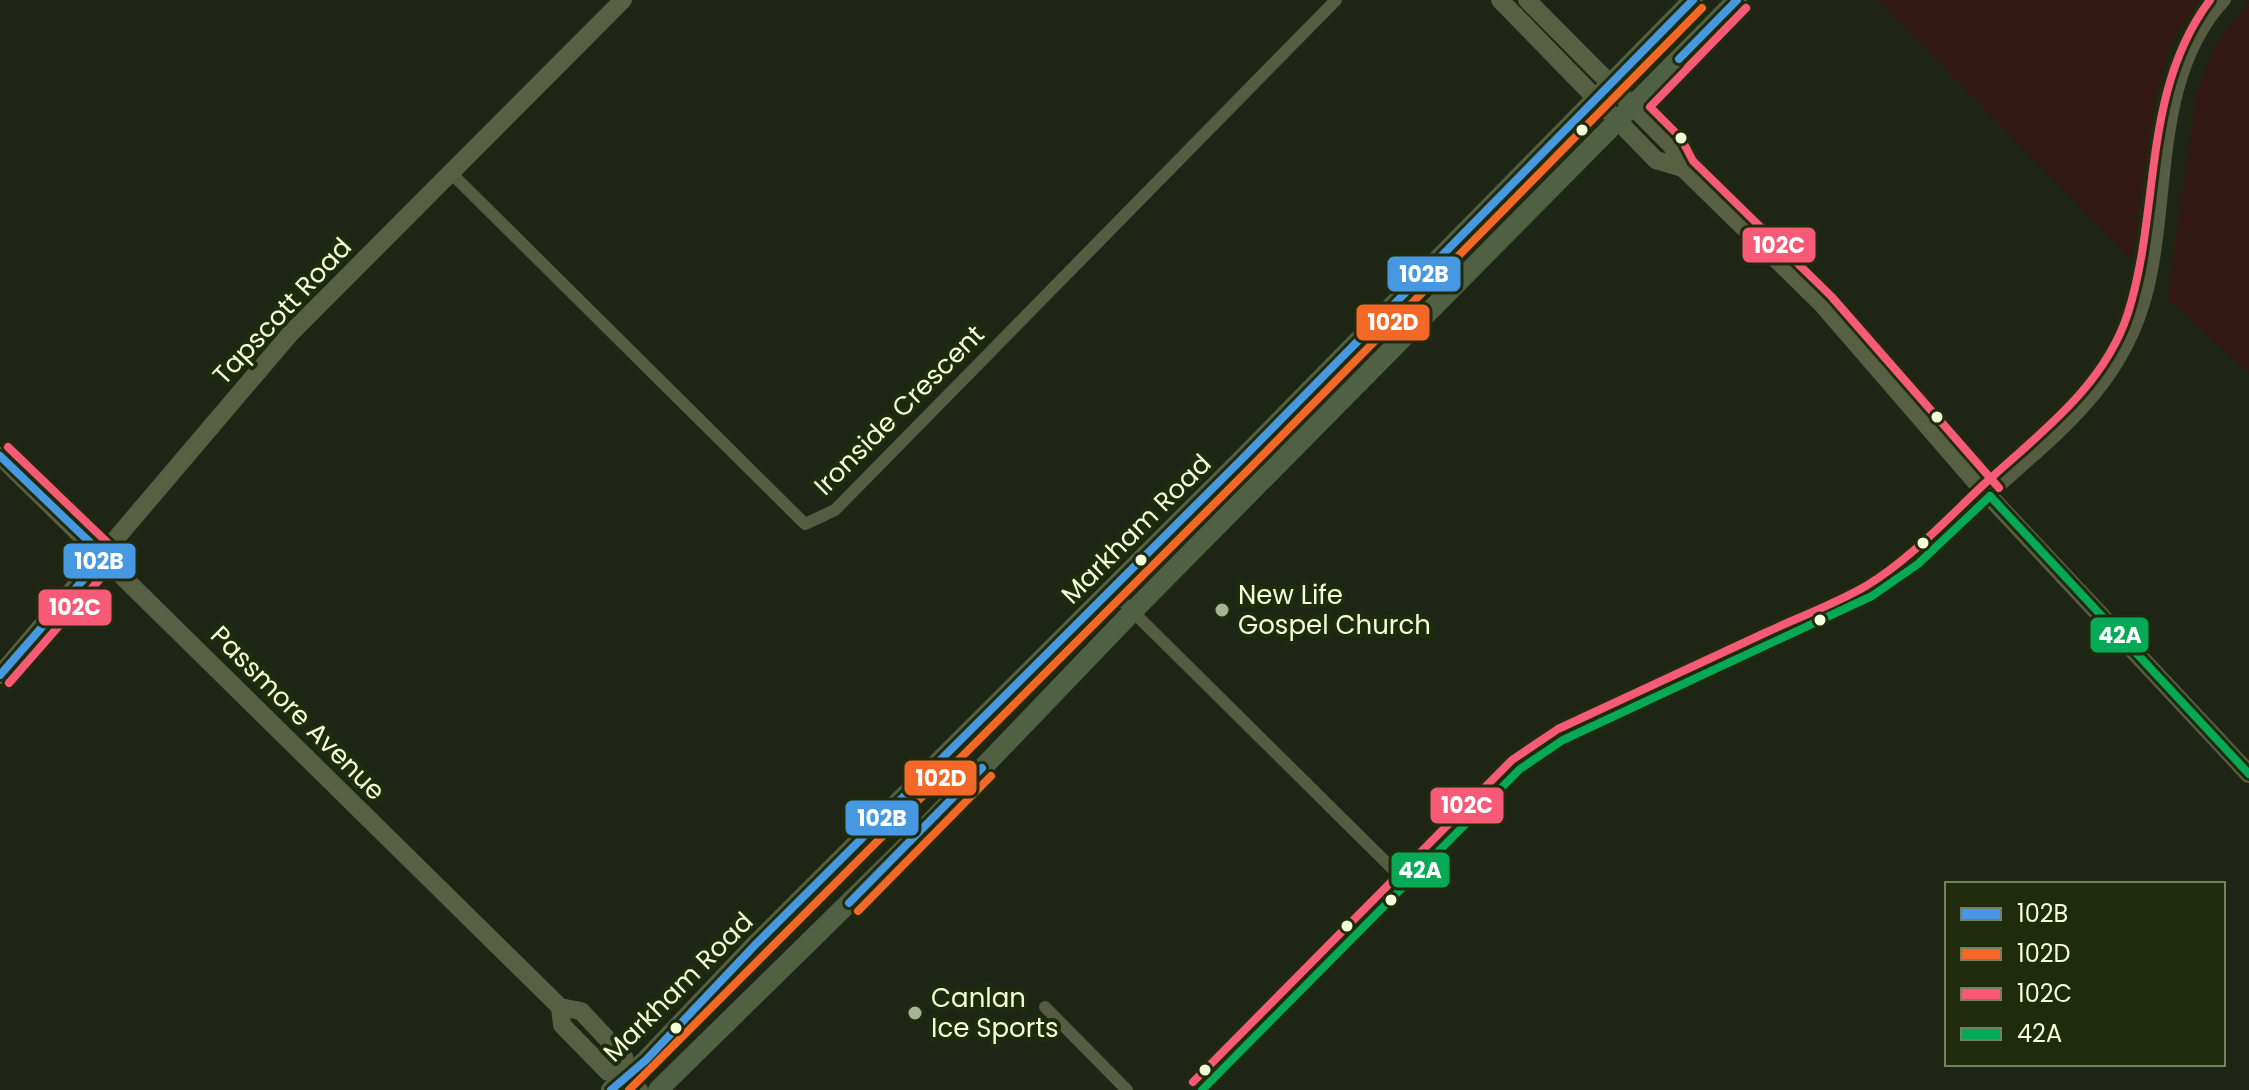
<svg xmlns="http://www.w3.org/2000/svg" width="2249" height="1090" viewBox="0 0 2249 1090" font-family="Poppins,sans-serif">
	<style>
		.green { fill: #321911 }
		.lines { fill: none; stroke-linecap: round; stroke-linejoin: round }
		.street { stroke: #555c41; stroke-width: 12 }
		.secondary { stroke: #586044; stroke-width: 18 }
		.primary { stroke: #506042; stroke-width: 20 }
		.bus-1-casing { stroke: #202b0e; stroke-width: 14 }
		.bus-2-casing { stroke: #202b0e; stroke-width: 14 }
		.bus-3-casing { stroke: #202b0e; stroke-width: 14 }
		.bus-4-casing { stroke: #202b0e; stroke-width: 14 }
		.bus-1 { stroke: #4699e1; stroke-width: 8 }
		.bus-2 { stroke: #f36827; stroke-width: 8 }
		.bus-3 { stroke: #f75a77; stroke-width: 8 }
		.bus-4 { stroke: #06aa56; stroke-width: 8 }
		.bus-dot { fill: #f2ffd8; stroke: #202b0e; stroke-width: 3 }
		.poi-dot { fill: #a8b393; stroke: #202b0e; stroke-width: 3 }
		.labels { text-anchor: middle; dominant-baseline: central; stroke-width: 8; stroke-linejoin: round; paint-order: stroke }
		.street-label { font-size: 26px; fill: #f2ffd8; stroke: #202b0e }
		.poi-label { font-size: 26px; fill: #f2ffd8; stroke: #202b0e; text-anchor: start }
		.line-badge { stroke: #202b0e; stroke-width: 3 }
		.badge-label { font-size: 22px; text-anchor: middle; font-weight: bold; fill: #fff }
	</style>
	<rect width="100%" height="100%" fill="#1f2514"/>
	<g class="green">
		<polygon points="1878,0 2200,0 2171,42 2154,104 2132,260"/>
		<polygon points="2249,1 2249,373 2167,298 2197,90 2216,44"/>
	</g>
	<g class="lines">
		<g class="street">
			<polyline points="451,173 805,524 835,510 1336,0"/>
			<polyline points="1111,590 1406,882"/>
			<polyline points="1045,1007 1127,1090"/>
			<path d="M1202 1090 1520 769 1563 740 1872 596C1916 565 1953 530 1992 493 2061 431 2125 384 2148 289 2171 194 2154 76 2225 0"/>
		</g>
		<g class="secondary">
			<polyline points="1500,0 1656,160 1683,168"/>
			<polyline points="1527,0 1672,146 1683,168 1822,304 1975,481 2249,774"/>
			<polyline points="0,456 560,1007 581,1011 624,1057 628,1078"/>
			<polyline points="0,675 290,334 623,0"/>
			<polyline points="560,1007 562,1025 608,1072 628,1078 639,1090"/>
		</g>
		<g class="primary">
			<polyline points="611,1090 646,1060 756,944 1240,461 1693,0"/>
			<polyline points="658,1090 921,832 1133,611 1737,0"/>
		</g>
		<defs>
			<g id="bus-1">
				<polyline points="1679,59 1737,0"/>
				<polyline points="0,456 104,556 0,675"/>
				<polyline points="849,903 982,768"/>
				<polyline points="611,1090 646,1060 756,944 1240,461 1693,0"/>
			</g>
			<g id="bus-2">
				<polyline points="1688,67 1746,8"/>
				<polyline points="858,911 991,776"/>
				<polyline points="629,1090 1249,469 1702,8"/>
			</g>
			<g id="bus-3">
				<polyline points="1746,8 1650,107 1681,138 1693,161 1831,296 1999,488"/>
				<polyline points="8,447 112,547 116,555 113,564 9,683"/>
				<path d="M1193 1082 1512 760 1558 729C1628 697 1697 664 1767 632 1799 617 1835 604 1866 586 1909 560 1945 521 1981 487 2036 436 2104 388 2128 313 2161 208 2141 92 2210 0"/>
			</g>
			<g id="bus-4">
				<polyline points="1990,496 2249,774"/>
				<polyline points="1202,1090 1520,769 1563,740 1872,596 1918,564 1990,496"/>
			</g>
		</defs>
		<use href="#bus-1" class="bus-1-casing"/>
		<use href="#bus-2" class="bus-2-casing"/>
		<use href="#bus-3" class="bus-3-casing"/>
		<use href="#bus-4" class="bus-4-casing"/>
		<use href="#bus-1" class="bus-1"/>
		<use href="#bus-2" class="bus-2"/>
		<use href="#bus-3" class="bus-3"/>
		<use href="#bus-4" class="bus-4"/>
	</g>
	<g class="bus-dot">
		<circle cx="1582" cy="130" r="7"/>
		<circle cx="1681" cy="138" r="7"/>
		<circle cx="1937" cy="417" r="7"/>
		<circle cx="1923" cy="543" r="7"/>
		<circle cx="1141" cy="560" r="7"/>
		<circle cx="1820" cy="620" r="7"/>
		<circle cx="1391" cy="900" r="7"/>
		<circle cx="1347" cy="926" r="7"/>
		<circle cx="676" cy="1028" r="7"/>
		<circle cx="1205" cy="1070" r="7"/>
	</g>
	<g class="poi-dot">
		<circle cx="1222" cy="610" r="8"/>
		<circle cx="915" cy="1013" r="8"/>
	</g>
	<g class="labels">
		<g class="street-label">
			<text transform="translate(282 311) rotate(-47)">Tapscott Road</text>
			<text transform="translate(899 410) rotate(-45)">Ironside Crescent</text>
			<text transform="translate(1136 529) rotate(-45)">Markham Road</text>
			<text transform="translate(298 713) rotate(45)">Passmore Avenue</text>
			<text transform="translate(678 987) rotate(-45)">Markham Road</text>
		</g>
		<g class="poi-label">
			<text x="1238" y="595">New Life<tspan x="1238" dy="30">Gospel Church</tspan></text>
			<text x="931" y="998">Canlan<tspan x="931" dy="30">Ice Sports</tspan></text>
		</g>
	</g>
	<g class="line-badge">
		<rect x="1741" y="226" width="76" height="38" rx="8" fill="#f75a77"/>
		<rect x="1386" y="255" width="76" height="38" rx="8" fill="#4699e1"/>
		<rect x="1355" y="303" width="76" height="39" rx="8" fill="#f36827"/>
		<rect x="62" y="542" width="75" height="38" rx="8" fill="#4699e1"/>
		<rect x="37" y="588" width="76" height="39" rx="8" fill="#f75a77"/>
		<rect x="2089" y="616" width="61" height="38" rx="8" fill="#06aa56"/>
		<rect x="903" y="759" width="75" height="38" rx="8" fill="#f36827"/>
		<rect x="1429" y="786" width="76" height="39" rx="8" fill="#f75a77"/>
		<rect x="844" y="799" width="76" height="38" rx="8" fill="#4699e1"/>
		<rect x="1390" y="851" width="61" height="38" rx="8" fill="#06aa56"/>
	</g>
	<g class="badge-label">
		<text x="1779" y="253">102C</text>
		<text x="1424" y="282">102B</text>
		<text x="1393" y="330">102D</text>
		<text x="99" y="569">102B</text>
		<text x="75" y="615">102C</text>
		<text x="2120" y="643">42A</text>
		<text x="941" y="786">102D</text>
		<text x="1467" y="813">102C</text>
		<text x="882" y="826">102B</text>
		<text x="1420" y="878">42A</text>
	</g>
	<rect x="1945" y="882" width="280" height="184" fill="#202b0e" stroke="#74805f" stroke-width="2"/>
	<rect x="1961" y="908" width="40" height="12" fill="#4699e1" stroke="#74805f" stroke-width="2"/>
	<text x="2017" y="922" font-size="24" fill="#f2ffd8">102B</text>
	<rect x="1961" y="948" width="40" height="12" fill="#f36827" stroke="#74805f" stroke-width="2"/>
	<text x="2017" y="962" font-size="24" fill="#f2ffd8">102D</text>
	<rect x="1961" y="988" width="40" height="12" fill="#f75a77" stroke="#74805f" stroke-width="2"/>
	<text x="2017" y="1002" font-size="24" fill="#f2ffd8">102C</text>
	<rect x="1961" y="1028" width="40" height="12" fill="#06aa56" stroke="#74805f" stroke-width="2"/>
	<text x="2017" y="1042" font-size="24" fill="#f2ffd8">42A</text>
</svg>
